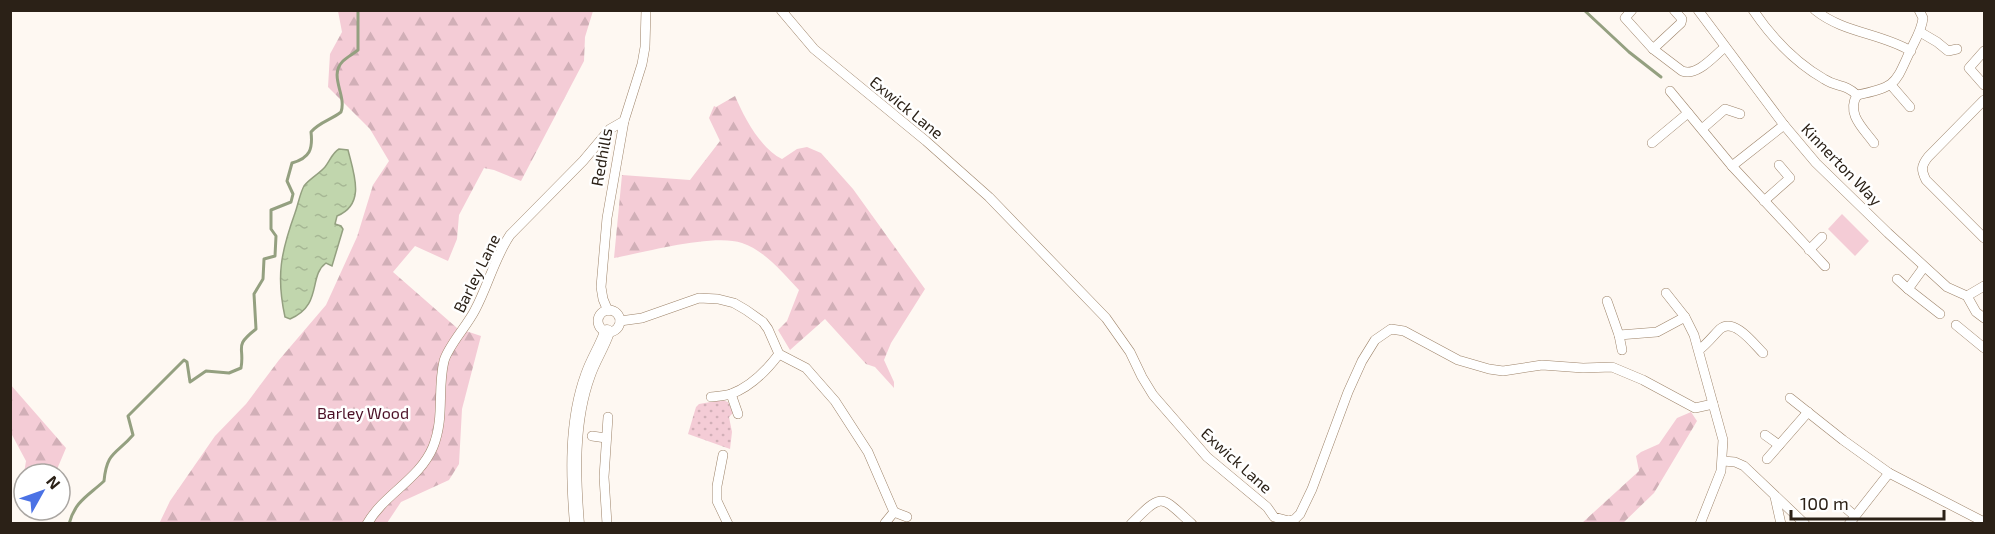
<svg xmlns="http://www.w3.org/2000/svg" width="1995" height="534" viewBox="0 0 1995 534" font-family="'Exo 2',sans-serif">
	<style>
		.grass { fill: url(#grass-dots) }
		.forest { fill: url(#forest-firs) }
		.pitch { fill: #f4ccd6 }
		.water { fill: url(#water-ripples); stroke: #94a080; stroke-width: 1.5 }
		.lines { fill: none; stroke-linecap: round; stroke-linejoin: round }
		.stream { stroke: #94a080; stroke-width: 3 }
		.street-casing { stroke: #9d8369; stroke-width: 10 }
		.secondary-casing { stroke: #9d8369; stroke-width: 15 }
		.street { stroke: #fff; stroke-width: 9 }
		.secondary { stroke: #fff; stroke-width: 14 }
		.labels { text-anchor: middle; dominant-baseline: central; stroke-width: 5; stroke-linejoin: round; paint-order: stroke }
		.street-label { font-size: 16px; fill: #2b2117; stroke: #fff }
		.park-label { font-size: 16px; fill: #4c1127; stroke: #fff }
	</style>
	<defs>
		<pattern id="grass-dots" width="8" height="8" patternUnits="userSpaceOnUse" patternTransform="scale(1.5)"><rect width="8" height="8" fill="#f4ccd6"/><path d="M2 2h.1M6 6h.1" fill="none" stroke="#d1afb7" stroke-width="1.8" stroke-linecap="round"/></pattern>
		<pattern id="forest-firs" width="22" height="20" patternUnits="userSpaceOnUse" patternTransform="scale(1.5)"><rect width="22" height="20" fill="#f4ccd6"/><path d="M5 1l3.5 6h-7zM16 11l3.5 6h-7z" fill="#d1afb7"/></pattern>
		<pattern id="water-ripples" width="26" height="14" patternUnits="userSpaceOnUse" patternTransform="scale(1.5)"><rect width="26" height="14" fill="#c1d6ad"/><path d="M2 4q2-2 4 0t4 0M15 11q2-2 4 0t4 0" fill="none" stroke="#a6b794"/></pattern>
	</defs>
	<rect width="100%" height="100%" fill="#fef8f2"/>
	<polygon class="grass" points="722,400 728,402 733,413 729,417 732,432 730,449 688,434 696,407 699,404"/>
	<g class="forest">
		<polygon points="338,11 593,11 585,37 584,61 521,181 494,170 484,168 459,215 457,239 448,261 415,246 393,272 457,328 481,336 462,409 459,464 449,480 401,502 387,523 159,524 170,501 215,436 246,404 279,360 326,305 357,237 373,185 389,161 370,129 328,87 330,54 342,32"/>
		<path d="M735 96C744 117 760 148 782 159L797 149 807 147 821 153 853 189 925 289 891 343 884 360 894 382V388L875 367 866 364 825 319 790 350 778 330 787 321 799 290C783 273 764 250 742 243 715 233 645 252 614 258L622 175 690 180 720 141 709 118 714 106 716 107Z"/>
		<polygon points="10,384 66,448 55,474 24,474 24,487 22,486 26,461 11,433"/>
		<polygon points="1691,412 1697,421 1654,493 1623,523 1582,523 1639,471 1636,456 1641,452 1659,444 1677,418"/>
	</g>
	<polygon class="pitch" points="1842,214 1869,241 1855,256 1828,229"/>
	<path class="water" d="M339 149 348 150C354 174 366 204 337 216L335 224 341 226 343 229 332 266 326 263C308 276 323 305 290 319L285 317C276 276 281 252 295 213 298 205 300 193 304 186 309 179 319 174 325 167 330 161 332 153 339 149Z"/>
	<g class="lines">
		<g class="stream">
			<polyline points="1584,10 1629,52 1661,77"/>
			<path d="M69 524C75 501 88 496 104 481 107 451 116 455 133 435L128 416 184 360 187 362 190 382 206 371 229 373 241 368C245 346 233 347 256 329L254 294 263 279 264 259 275 256 276 236 271 229V210L291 202 293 194 287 181 292 163C310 158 313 149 311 132 319 122 331 120 341 112 347 95 328 76 343 61 347 57 353 54 358 50V10"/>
		</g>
		<defs>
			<g id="street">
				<polyline points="781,10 814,49 926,141 989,197 1106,318 1130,352 1142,377 1153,395 1207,457 1267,507 1274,517 1289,521 1295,519 1300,514 1312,489 1348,392 1362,361 1375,340 1391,329 1404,331 1458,360 1489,369 1503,371 1542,365 1583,368 1612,367 1643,380 1695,408 1713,404"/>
				<path d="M1632 10 1625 18 1653 49 1682 71C1697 77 1714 56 1725 47"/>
				<polyline points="1698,10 1784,125 1816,163 1888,233 1947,287 1967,296 1976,312 1984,318"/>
				<path d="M1753 10C1772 38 1796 63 1824 79 1838 88 1844 83 1857 95 1898 87 1895 83 1911 49 1916 39 1922 29 1923 18L1919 10"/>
				<path d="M1815 10C1843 33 1881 33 1911 51"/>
				<polyline points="1920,32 1937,42 1948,51 1957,49"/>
				<polyline points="1653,49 1681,23 1682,19 1674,10"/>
				<polyline points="1984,51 1969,68 1984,85"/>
				<polyline points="1891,85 1910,107"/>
				<polyline points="1670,91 1732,166 1784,125"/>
				<path d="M1857 95C1846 114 1863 128 1874 143"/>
				<path d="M1984 100 1928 157C1921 166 1921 170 1926 180L1984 238"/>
				<polyline points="1702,129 1725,109 1740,114"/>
				<polyline points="1652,143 1688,113"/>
				<polyline points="1732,166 1825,266"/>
				<polyline points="1764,201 1790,178 1779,165"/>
				<polyline points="1809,250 1822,237"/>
				<polyline points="1924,267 1908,289 1940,314"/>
				<polyline points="1897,279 1908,289"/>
				<polyline points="1666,293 1685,317 1694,335 1723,440 1721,471 1700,524"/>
				<polyline points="1967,296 1984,286"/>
				<polyline points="1607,301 1619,335 1657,332 1685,317"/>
				<circle cx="609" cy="321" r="11"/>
				<polyline points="608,311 603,299 601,287 607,218 624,121 642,64 645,47 646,10"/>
				<path d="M620 321 642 318 699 298 718 299 734 303 746 310 763 322 768 329 779 354C767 370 750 387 731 394 725 396 717 396 711 397"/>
				<polyline points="1956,325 1984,348"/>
				<polyline points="1619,335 1622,350"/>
				<path d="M1699 350C1707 344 1713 336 1720 329 1734 317 1754 344 1763 353"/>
				<polyline points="779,354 806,368 835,401 868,452 894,512 885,523"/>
				<polyline points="731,394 738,414"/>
				<polyline points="1790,398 1843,440 1889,473 1984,522"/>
				<polyline points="1765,435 1779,445"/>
				<polyline points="592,436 606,438"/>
				<polyline points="723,455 717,486 717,501 728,524"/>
				<polyline points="1767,459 1808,412"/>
				<polyline points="1723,461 1735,462 1744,466 1805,524"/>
				<polyline points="1775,497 1781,524"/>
				<polyline points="1841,504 1855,516"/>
				<polyline points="894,512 907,517"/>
				<path d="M367 524C384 494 419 480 433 447 445 417 437 390 444 361 448 346 467 326 475 310 488 286 494 259 510 235L583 161 610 129 624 121"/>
				<polyline points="607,524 604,477 608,417"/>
				<path d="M1131 524C1163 492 1160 495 1192 524"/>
				<polyline points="1849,524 1889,473"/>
			</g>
			<path id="secondary" d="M577 524C573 476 571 421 588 375 593 360 602 347 607 332"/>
		</defs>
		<use href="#street" class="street-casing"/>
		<use href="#secondary" class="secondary-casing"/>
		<use href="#street" class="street"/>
		<use href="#secondary" class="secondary"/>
	</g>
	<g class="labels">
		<g class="street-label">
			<text transform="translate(907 107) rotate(39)">Exwick Lane</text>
			<text transform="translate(601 157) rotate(-80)">Redhills</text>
			<text transform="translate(1842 164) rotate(46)">Kinnerton Way</text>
			<text transform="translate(476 273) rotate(-64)">Barley Lane</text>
			<text transform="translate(1237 460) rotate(42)">Exwick Lane</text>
		</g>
		<g class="park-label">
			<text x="363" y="412">Barley Wood</text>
		</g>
	</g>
	<rect width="1995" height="534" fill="none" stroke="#2b2117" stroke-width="24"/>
	<g transform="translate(42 492) rotate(50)"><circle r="28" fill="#ffffff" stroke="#aaa6a2" stroke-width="1.5"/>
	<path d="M0-4.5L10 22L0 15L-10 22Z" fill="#4b72e5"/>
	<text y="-9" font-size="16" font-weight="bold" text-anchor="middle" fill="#2b2117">N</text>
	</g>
	<path d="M1791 510v9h153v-9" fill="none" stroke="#2b2117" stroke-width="3"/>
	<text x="1800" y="510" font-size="18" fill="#2b2117" stroke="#ffffff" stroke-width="4.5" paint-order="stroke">100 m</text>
</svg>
